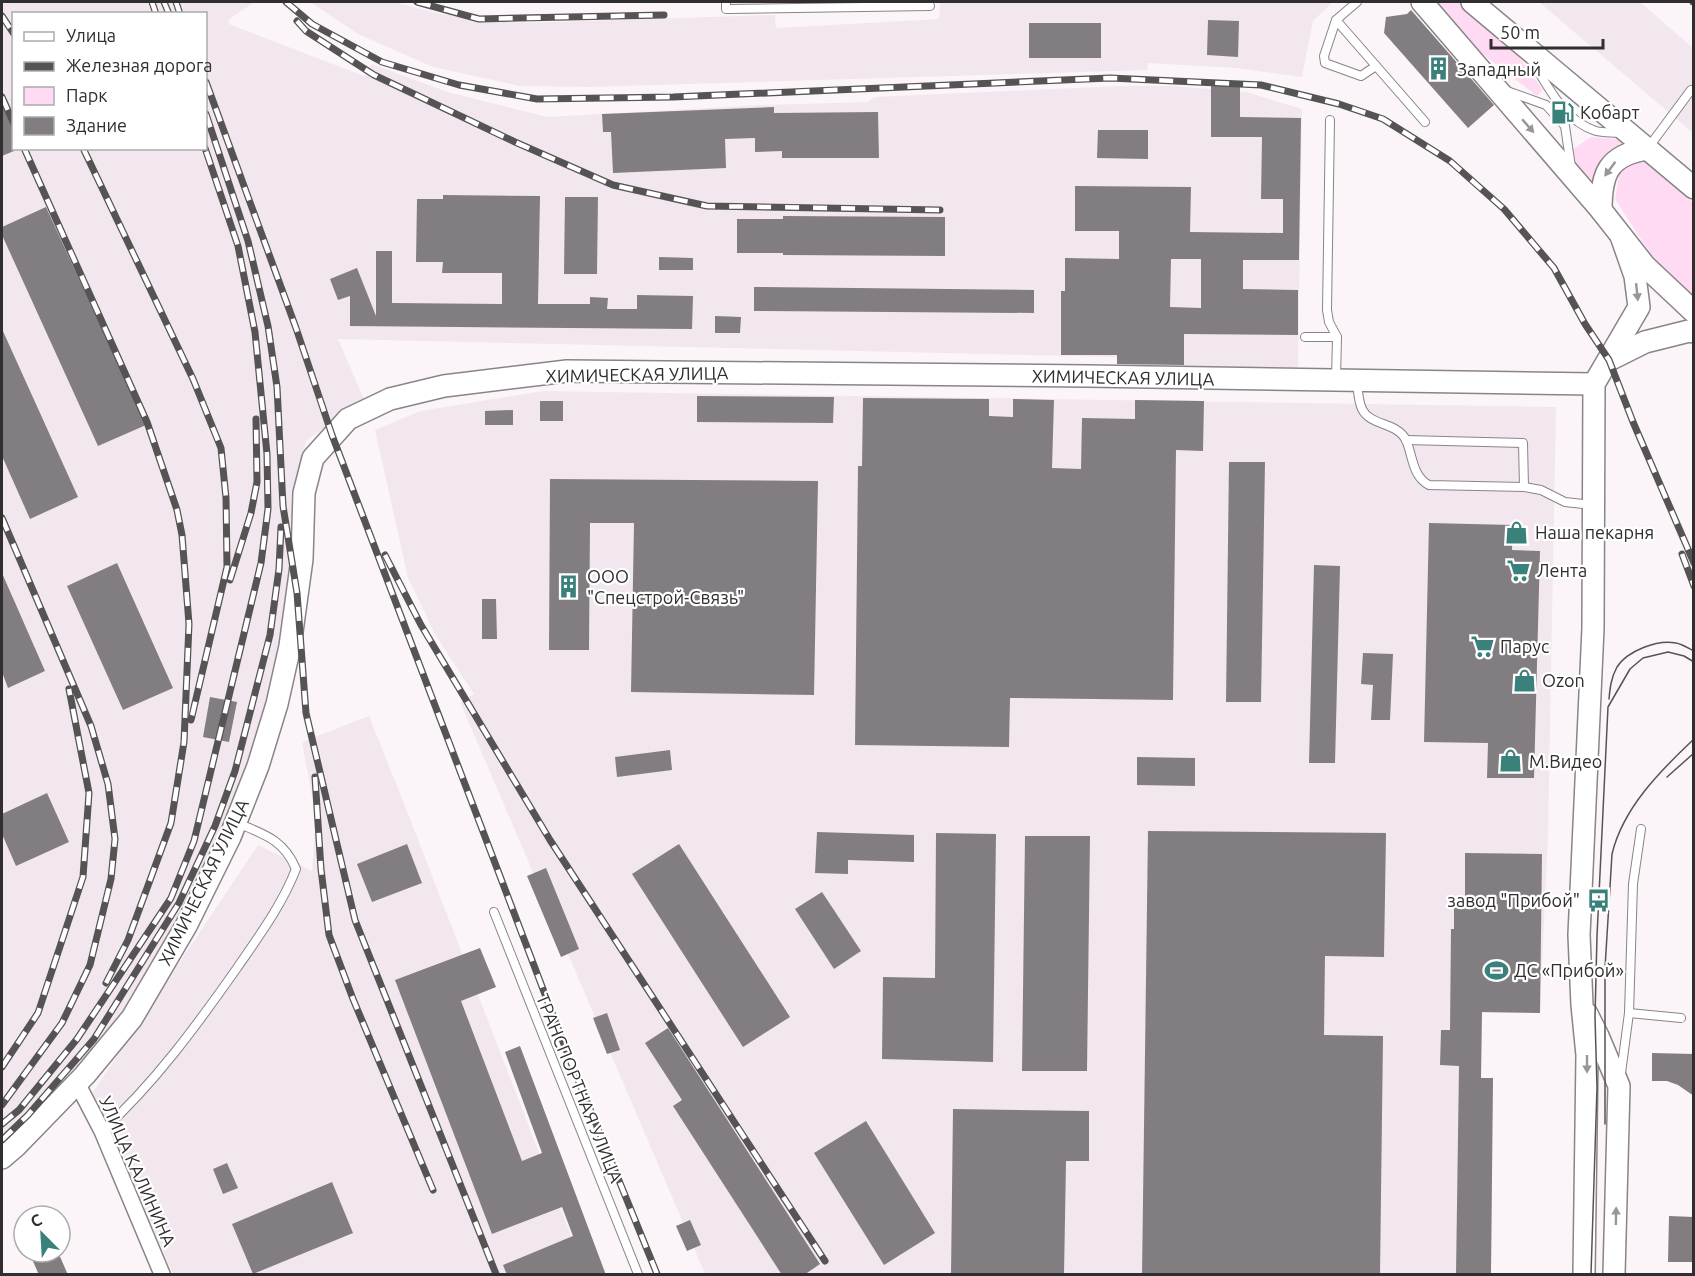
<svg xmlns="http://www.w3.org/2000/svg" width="1695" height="1276" viewBox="0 0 1695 1276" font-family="Ubuntu,sans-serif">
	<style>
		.built { fill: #f3e7ef; fill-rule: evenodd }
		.green { fill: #ffdaf3 }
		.building { fill: #827d80; fill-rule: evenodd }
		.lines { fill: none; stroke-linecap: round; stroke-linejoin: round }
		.lane-casing { stroke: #898488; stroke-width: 10 }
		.street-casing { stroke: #898488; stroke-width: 18 }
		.secondary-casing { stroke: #898488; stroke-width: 24 }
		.lane { stroke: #fff; stroke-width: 8 }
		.street { stroke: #fff; stroke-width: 15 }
		.secondary { stroke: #fff; stroke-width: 21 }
		.tram { stroke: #565355; stroke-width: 1.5 }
		.rail-casing { stroke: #565355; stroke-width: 7 }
		.rail { stroke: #fff; stroke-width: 4.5; stroke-dasharray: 14; stroke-linecap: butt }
		.oneway { fill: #989697 }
		.labels { text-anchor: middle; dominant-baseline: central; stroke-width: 4.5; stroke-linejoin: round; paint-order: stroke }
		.poi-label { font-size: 18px; fill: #302e2f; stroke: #fff; text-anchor: start }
		.street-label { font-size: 18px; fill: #302e2f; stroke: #fff }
	</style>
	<rect width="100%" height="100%" fill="#fbf5f9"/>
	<g class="built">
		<path d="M2 2H255L229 19V24L364 76 372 64 448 92 548 117 761 105 868 102 874 97 1120 86H1173L1246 92 1302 109 1298 369 1127 365 1119 357 338 339 364 399 306 441 299 474V537L275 694 230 827 133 997 77 1076 2 1153ZM14 14H206V148H14Z"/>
		<polygon points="310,2 394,2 441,14 521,23 775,15 776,28 939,19 940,2 1333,2 1313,21 1302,77 1236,68 1147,63 1148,70 590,87 520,86 433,67 358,34"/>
		<polygon points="1539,2 1640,2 1693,48 1693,133"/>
		<polygon points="543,391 1556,407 1548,834 1540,1013 1482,1013 1481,1078 1493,1078 1491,1274 705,1274 460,702 474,694 436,636 408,578 375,430 420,411"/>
		<polygon points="369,716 407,811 586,1274 173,1274 93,1092 258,845 312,871 316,818 302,742"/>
	</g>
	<g class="green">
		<polygon points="1434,2 1459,2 1509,43 1543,90 1537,96 1470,44"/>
		<path d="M1591 137 1618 139 1627 145C1607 153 1597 162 1593 184L1577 168 1572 150Z"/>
		<path d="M1646 161 1693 203V301C1660 274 1638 234 1615 199L1620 171 1632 162Z"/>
	</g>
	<g class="building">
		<polygon points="1411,10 1494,105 1468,128 1384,33 1386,17 1407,14"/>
		<polygon points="1208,20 1239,21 1238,57 1207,55"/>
		<rect x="1029" y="23" width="72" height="35"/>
		<path d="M1211 84 1240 85V117L1301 118 1299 260H1243V289L1298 290V335L1184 334V365L1117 364V355H1061V291H1065V258L1119 259V231H1075V186L1191 187 1190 232 1283 233V199H1261L1262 137H1211ZM1171 259H1201V308L1170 307Z"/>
		<polygon points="2,104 14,131 14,151 2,156"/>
		<polygon points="774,107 774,113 878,112 879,158 782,158 782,151 755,152 755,138 725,139 726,168 613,173 611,132 603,132 602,114"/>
		<polygon points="1098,130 1148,130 1148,159 1097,158"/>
		<polygon points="443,195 540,196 538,304 590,304 590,297 608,298 607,309 637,309 637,295 693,296 692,329 350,326 350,296 338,300 330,279 357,268 376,316 376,251 392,251 392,303 502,304 502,273 442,273 443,262 416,262 417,199 443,199"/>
		<polygon points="565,197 598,197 597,274 564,274"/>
		<polygon points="46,207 146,425 98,446 2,235 2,227"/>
		<polygon points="783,216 945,217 945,256 783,255 783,253 737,253 737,219 783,219"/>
		<polygon points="659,257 693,258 693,270 659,270"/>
		<polygon points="754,287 1034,290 1034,313 754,311"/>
		<polygon points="715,316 741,317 740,333 715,333"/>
		<polygon points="2,329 78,497 30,519 2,456"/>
		<polygon points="697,396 834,397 833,423 697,422"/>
		<polygon points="863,398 989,399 989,416 1013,417 1013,399 1054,400 1052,468 1081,469 1082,418 1135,419 1135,400 1204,401 1203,451 1176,450 1173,700 1010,698 1009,747 855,745 858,466 862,466"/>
		<rect x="540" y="401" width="23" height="20"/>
		<polygon points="513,410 513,425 485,425 485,411"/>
		<polygon points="1229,462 1265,462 1261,702 1226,702"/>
		<polygon points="550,479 818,481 814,695 631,692 634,523 590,523 589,650 549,650"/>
		<polygon points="1429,523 1513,525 1512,550 1540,551 1534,778 1487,778 1488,743 1424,742"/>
		<polygon points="117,563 173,688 123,710 67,586"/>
		<polygon points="1314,565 1340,566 1335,763 1309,763"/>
		<polygon points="2,573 45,671 8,688 2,672"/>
		<polygon points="482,599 496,599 497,639 482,639"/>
		<polygon points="1363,653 1393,654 1390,720 1371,720 1373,685 1361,684"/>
		<polygon points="210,697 237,702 229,742 203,737"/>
		<polygon points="670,750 672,770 617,777 615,757"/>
		<polygon points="1137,757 1195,758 1195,786 1137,785"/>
		<polygon points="47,793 69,842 16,866 2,834 2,814"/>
		<polygon points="1148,831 1386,833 1384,957 1325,956 1324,1035 1383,1036 1380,1275 1142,1275"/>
		<polygon points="817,832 914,835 914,862 848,860 848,874 815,873"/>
		<polygon points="936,833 996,834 993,1062 882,1059 883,977 935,978"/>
		<polygon points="1025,836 1090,836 1087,1071 1022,1071"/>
		<polygon points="407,844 422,883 372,902 357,864"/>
		<polygon points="679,844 790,1017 743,1047 632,874"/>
		<polygon points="1465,853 1542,854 1540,1013 1482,1012 1481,1078 1493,1078 1491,1275 1456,1275 1459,1066 1440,1065 1441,1030 1450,1030 1451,929 1454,929 1454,897 1465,897"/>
		<polygon points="546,868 579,949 561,957 527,876"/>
		<polygon points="822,892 861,951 834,969 795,909"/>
		<polygon points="480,948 496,987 461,1001 522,1161 542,1153 505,1052 520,1046 606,1275 507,1275 503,1265 573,1236 562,1207 492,1234 395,980"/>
		<polygon points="607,1013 620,1050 607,1054 593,1018"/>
		<polygon points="668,1028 820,1264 804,1275 782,1275 673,1106 682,1100 645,1043"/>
		<polygon points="1652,1053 1694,1054 1694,1096 1678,1085 1667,1081 1652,1081"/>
		<polygon points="953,1109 1089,1111 1089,1161 1066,1161 1064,1275 951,1275"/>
		<polygon points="866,1121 935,1233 884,1265 814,1153"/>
		<polygon points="227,1163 238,1188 223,1194 213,1169"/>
		<polygon points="332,1182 353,1233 253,1274 232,1224"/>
		<polygon points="1669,1216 1694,1217 1694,1262 1668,1262"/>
		<polygon points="690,1220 701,1245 687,1251 676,1226"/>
		<polygon points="29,1252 58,1252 68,1275 39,1275"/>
	</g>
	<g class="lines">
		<defs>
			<g id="lane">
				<polyline points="726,2 726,9 930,6"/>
				<polyline points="1357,2 1336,20 1425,122"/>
				<polyline points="1336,20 1324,56 1325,63 1361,76 1376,66"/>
				<path d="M1534 64C1549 89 1566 122 1596 131 1603 133 1613 132 1620 133"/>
				<polyline points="1507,91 1546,105 1565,126 1571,167"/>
				<polyline points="1330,120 1327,310 1329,322 1337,337 1336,379"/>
				<polyline points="1648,148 1691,90"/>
				<polyline points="1305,337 1337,337"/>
				<path d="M1357 381C1358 391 1358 400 1362 409 1370 426 1397 422 1406 440 1413 456 1412 476 1429 485L1524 487 1541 490 1565 502 1592 505"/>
				<polyline points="1406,440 1523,443 1524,487"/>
				<polyline points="494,912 638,1274"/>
				<polyline points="1629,1013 1681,1018"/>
				<polyline points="1621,1073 1629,1013 1633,884 1641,829"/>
				<path d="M102 1131C154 1084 197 1025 237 968 259 936 282 905 296 869 284 840 264 834 237 823"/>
			</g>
			<polyline id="street" points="77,1083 102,1131 162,1274"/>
			<g id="secondary">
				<polyline points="1422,2 1601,210 1645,266 1694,312"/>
				<polyline points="1472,2 1694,188"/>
				<path d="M1601 210C1601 174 1608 155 1647 149"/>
				<polyline points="1609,360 1645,342 1689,331 1694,332"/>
				<polyline points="1587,1014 1598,1036 1619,1086 1614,1274"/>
				<polyline points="2,1158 16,1146 85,1075 132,1018 186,926 230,837 258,766 277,704 290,646 302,559 304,493 313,458 348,419 390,399 444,386 567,371 1088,376 1594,384"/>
				<polyline points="1584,1274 1587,1055 1582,1005 1579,935 1593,628 1594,384 1639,307 1635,276 1621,236"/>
			</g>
		</defs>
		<use href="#lane" class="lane-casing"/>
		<use href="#street" class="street-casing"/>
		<use href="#secondary" class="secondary-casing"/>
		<use href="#lane" class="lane"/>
		<use href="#street" class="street"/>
		<use href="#secondary" class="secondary"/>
		<g class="tram">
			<path d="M1609 699C1610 688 1611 678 1617 667 1627 651 1658 639 1676 643 1682 644 1688 648 1694 651"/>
			<polyline points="1667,777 1694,753"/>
			<path d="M1605 1124V968L1612 854C1623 808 1660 771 1694 739"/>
			<polyline points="1591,1274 1597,1088 1595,1017 1597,936 1608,707 1630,669 1643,658 1668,652 1684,656 1694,662"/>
		</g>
		<defs>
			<g id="rail">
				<polyline points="152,2 156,14"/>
				<polyline points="164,2 169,14"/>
				<polyline points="176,2 180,14"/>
				<polyline points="286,2 312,24 382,62 459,85 537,99 673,97 1110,78 1261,85 1339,104 1383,119 1450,161 1504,209 1554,268 1585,324 1609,360 1633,422 1694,563"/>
				<polyline points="417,2 479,19 664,15"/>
				<polyline points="1693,2 1694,2"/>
				<polyline points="2,16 14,34"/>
				<polyline points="297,21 306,31 374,75 515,142 613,185 707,206 940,210"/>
				<polyline points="206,82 296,328 332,435 570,1060 657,1274"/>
				<polyline points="2,97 14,124"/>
				<polyline points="206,114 248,241 268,326 277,387 283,506 297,593 306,713 355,920 496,1274"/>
				<polyline points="24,148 147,422 177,510 182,535 189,624 184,742 171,823 128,940 106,983"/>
				<polyline points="83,148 193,379 221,448 226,498 227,567 191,720"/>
				<polyline points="2,518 91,726 108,784 115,839 111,879 90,965 62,1023 2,1105"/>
				<polyline points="1682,554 1694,586"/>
				<polyline points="385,555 421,625 550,840 825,1261"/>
				<polyline points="230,580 251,513 257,482 256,419"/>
				<polyline points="315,777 321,869 329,935 353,999 433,1190"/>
				<polyline points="2,1067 38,1013 83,877 89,793 69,689"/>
				<polyline points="2,1124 19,1110 77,1039 171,898 194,841 261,563 268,509 267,454 255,332 238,246 205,148"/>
				<polyline points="2,1140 28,1115 94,1039 179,903 215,826 235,771 270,635 279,569 281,527"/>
			</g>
		</defs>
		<use href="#rail" class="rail-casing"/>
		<use href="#rail" class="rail"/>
	</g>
	<defs><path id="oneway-solid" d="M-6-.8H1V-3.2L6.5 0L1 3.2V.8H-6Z" transform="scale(1.5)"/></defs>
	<g class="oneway">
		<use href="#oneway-solid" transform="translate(1528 126) rotate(49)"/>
		<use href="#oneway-solid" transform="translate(1610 169) rotate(127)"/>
		<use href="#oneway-solid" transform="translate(1637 292) rotate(84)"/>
		<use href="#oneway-solid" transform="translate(1587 1064) rotate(90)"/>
		<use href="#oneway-solid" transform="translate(1616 1216) rotate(-89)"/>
	</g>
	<defs>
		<symbol id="building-bare" viewBox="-9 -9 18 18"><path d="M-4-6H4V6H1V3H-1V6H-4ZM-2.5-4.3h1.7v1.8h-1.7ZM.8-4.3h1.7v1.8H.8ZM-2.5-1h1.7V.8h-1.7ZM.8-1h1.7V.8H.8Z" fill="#3a817c" stroke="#fff" stroke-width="2.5" paint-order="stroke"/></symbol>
		<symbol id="fuel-bare" viewBox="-9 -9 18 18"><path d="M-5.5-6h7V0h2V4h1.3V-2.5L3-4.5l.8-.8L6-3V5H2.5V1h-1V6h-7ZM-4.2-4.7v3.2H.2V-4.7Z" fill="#3a817c" stroke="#fff" stroke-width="2.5" paint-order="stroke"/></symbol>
		<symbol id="shop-bare" viewBox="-9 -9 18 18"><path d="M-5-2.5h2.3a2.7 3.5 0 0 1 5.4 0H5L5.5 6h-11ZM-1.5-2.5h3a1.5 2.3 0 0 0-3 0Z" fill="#3a817c" stroke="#fff" stroke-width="2.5" paint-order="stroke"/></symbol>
		<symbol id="supermarket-bare" viewBox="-9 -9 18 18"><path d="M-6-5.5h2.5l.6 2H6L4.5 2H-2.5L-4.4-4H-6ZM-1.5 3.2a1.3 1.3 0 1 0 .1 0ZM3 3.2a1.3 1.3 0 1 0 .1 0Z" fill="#3a817c" stroke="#fff" stroke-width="2.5" paint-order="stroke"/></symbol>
		<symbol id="bus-bare" viewBox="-9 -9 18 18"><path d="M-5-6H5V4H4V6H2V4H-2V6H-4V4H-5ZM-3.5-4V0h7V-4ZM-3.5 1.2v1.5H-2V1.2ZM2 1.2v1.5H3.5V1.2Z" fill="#3a817c" stroke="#fff" stroke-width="2.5" paint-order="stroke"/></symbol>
		<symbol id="stadium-bare" viewBox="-9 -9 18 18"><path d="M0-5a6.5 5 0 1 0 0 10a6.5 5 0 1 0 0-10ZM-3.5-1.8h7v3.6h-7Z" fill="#3a817c" stroke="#fff" stroke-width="2.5" paint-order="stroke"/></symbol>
	</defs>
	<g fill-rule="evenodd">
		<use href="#building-bare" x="1422" y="52" width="33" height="33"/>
		<use href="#fuel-bare" x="1546" y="96" width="33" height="33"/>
		<use href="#shop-bare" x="1500" y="516" width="33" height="33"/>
		<use href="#supermarket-bare" x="1502" y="554" width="33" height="33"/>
		<use href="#building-bare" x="552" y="570" width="33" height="33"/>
		<use href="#supermarket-bare" x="1466" y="630" width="33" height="33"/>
		<use href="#shop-bare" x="1508" y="664" width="33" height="33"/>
		<use href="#shop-bare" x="1494" y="744" width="33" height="33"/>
		<use href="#bus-bare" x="1582" y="884" width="33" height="33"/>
		<use href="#stadium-bare" x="1480" y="954" width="33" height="33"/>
	</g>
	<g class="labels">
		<g class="poi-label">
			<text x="1457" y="69">Западный</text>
			<text x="1580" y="112">Кобарт</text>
			<text x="1535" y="532">Наша пекарня</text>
			<text x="1537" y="570">Лента</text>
			<text x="587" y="576">ООО<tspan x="587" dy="21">"Спецстрой-Связь"</tspan></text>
			<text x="1500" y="646">Парус</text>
			<text x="1542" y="680">Ozon</text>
			<text x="1529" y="761">М.Видео</text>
			<text x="1580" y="900" text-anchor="end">завод "Прибой"</text>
			<text x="1514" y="970">ДC «Прибой»</text>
		</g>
		<g class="street-label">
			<text transform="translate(637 374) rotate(-1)">ХИМИЧЕСКАЯ УЛИЦА</text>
			<text transform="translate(1123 377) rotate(1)">ХИМИЧЕСКАЯ УЛИЦА</text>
			<text transform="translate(203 882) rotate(-64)">ХИМИЧЕСКАЯ УЛИЦА</text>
			<text transform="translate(580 1088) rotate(68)">ТРАНСПОРТНАЯ УЛИЦА</text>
			<text transform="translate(138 1171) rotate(66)">УЛИЦА КАЛИНИНА</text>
		</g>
	</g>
	<rect width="1695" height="1276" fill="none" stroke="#302e2f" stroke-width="6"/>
	<rect x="12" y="12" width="195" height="138" fill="#ffffff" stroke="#acabac" stroke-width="1.5"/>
	<rect x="24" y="32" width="30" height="9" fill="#ffffff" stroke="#acabac" stroke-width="1.5"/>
	<text x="66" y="42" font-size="18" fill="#302e2f">Улица</text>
	<rect x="24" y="62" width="30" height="9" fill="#565355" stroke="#acabac" stroke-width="1.5"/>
	<text x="66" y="72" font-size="18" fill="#302e2f">Железная дорога</text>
	<rect x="24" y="87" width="30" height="18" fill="#ffdaf3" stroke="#acabac" stroke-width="1.5"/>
	<text x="66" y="102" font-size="18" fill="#302e2f">Парк</text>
	<rect x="24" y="117" width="30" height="18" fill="#827d80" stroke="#acabac" stroke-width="1.5"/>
	<text x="66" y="132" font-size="18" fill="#302e2f">Здание</text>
	<g transform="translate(42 1234) rotate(336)"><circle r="28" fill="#ffffff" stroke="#acabac" stroke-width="1.5"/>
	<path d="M0-4.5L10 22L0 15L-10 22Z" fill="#3a817c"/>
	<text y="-9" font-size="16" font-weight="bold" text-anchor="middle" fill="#302e2f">С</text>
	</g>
	<path d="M1491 39v9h112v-9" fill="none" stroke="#302e2f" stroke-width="3"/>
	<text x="1500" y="39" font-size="18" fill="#302e2f" stroke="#ffffff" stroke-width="4.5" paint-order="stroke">50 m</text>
</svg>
